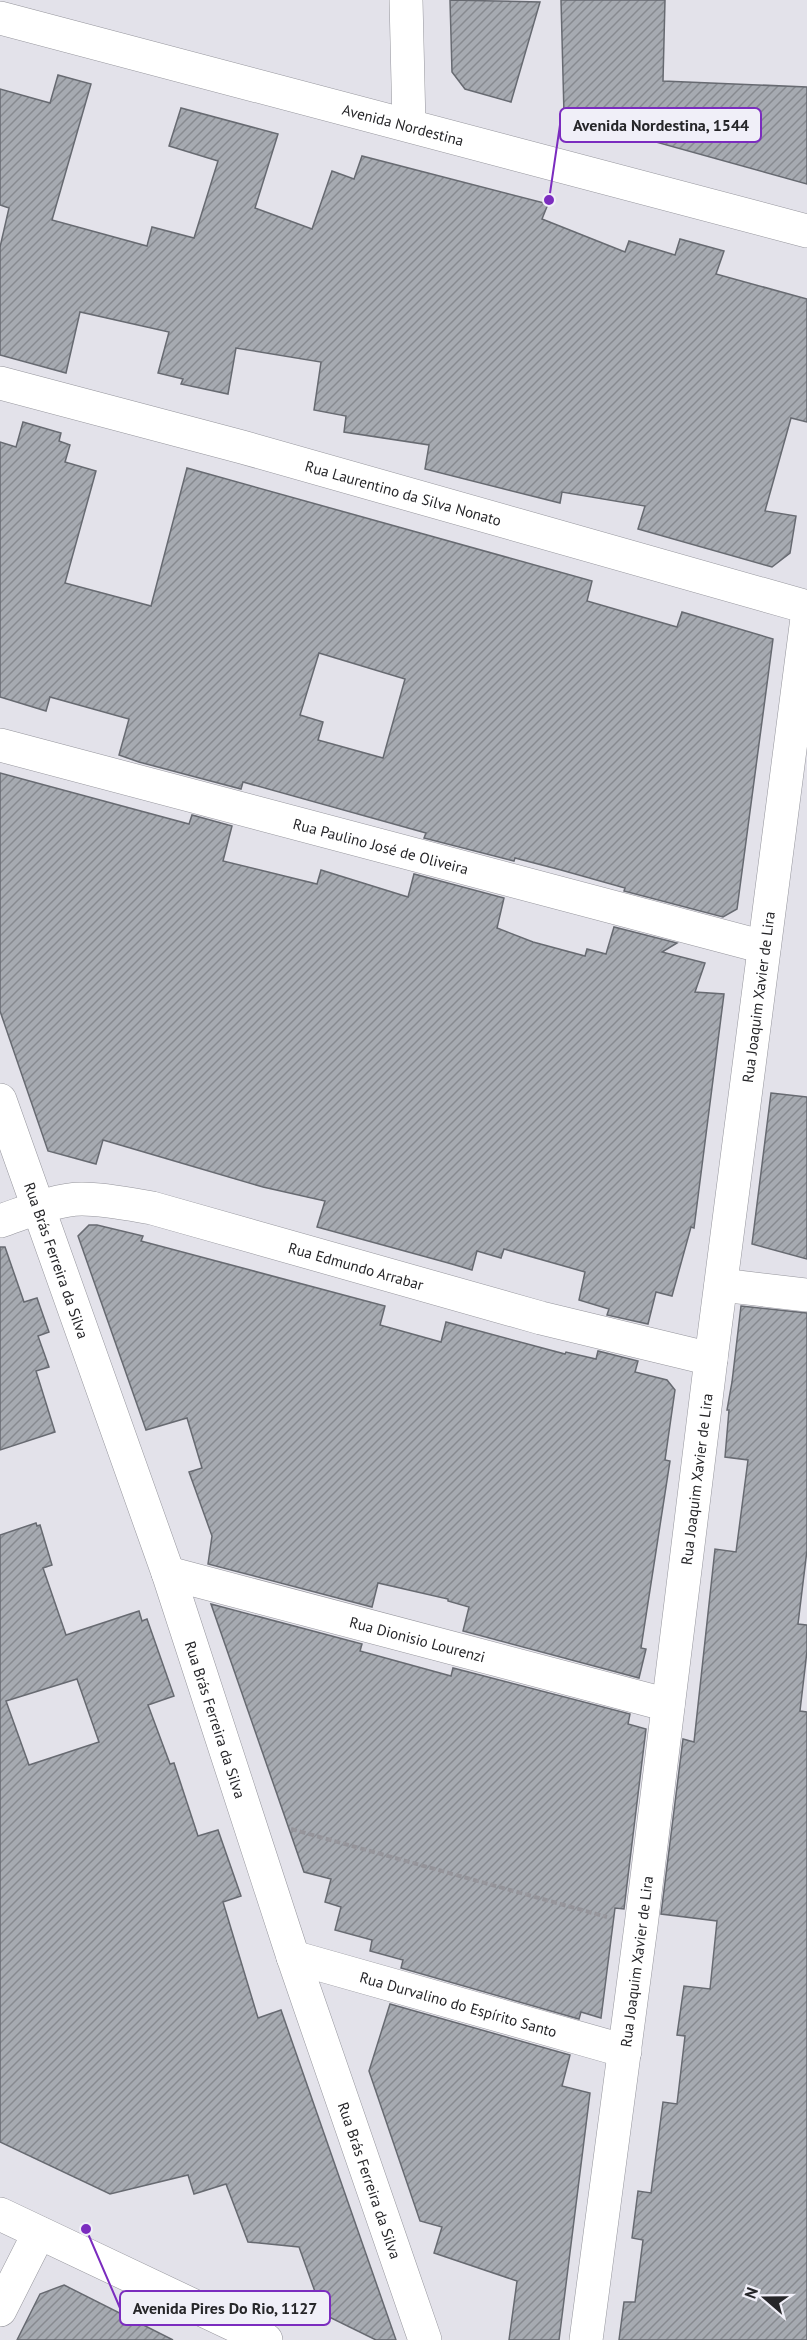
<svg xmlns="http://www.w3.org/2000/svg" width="807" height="2340" viewBox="0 0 807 2340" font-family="'PT Sans',sans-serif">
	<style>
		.building { fill: url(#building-hatch); stroke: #676a71; stroke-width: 1.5; fill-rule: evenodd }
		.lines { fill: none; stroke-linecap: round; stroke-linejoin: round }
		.minor-casing { stroke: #95959c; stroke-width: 34 }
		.major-casing { stroke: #95959c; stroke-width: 34 }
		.path { stroke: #95949a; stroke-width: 4; stroke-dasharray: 6 3; stroke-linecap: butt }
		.minor { stroke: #fff; stroke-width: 33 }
		.major { stroke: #fff; stroke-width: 33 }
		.labels { text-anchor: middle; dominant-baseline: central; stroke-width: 6; stroke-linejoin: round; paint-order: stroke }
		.street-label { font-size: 15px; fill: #262629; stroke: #f0eff8 }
		.leader { fill: none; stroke: #7b2cbf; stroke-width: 2 }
		.callout-dot { fill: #7b2cbf; stroke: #f0eff8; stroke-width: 2 }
		.callout { fill: #f0eff8; stroke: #7b2cbf; stroke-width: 2 }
		.callout-label { font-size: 16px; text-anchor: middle; font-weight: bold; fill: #262629 }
	</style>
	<defs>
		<pattern id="building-hatch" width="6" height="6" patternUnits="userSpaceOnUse" patternTransform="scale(1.5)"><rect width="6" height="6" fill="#a6aab1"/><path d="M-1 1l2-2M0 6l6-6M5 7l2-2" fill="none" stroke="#878a90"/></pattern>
	</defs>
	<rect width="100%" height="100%" fill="#e3e2ea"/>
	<g class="building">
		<polygon points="450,0 540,2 511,102 465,89 452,72"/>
		<polygon points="561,0 665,0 663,81 807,87 807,184 591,124 591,114 564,114"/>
		<polygon points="58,75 91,84 52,220 147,246 152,227 194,238 218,161 169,146 181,108 278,134 255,208 312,229 332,171 354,179 362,156 548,204 542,219 625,252 629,241 675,255 680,239 724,251 716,274 807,299 807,422 791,418 765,511 796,516 790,553 772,567 638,529 645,506 562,492 560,503 425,469 429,445 344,432 346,416 314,410 321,362 236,348 228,394 181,384 183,379 158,373 169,332 80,312 66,373 0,355 0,247 9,208 0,205 0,89 50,103"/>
		<path d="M23 422 61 433 59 441 70 445 65 462 96 471 65 583 151 606 187 468 592 581 587 601 677 627 682 612 773 639 737 909 723 917 624 891 625 888 561 870 515 858 514 861 424 838 426 833 243 782 241 789 139 762 119 755 129 719 50 697 46 711 0 697V442L16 447ZM319 653 405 679 383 758 318 740 323 722 300 715Z"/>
		<polygon points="0,773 189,824 192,815 232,826 223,861 317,884 321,870 408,897 414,874 504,898 497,928 533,942 585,956 587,949 606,954 614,927 677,943 662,952 705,963 695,992 724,994 694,1228 691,1227 672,1296 656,1292 648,1324 607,1315 609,1309 579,1300 585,1272 504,1249 501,1258 477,1251 472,1270 452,1264 317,1227 325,1201 263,1187 103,1140 96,1164 48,1151 0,1011"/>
		<polygon points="771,1093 807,1097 807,1259 752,1244"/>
		<polygon points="89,1225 97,1225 143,1236 141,1241 385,1306 380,1325 441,1342 446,1322 565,1354 566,1352 596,1359 598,1351 638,1361 635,1372 667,1380 675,1390 665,1460 670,1461 641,1648 646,1649 639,1678 463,1631 469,1607 448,1601 448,1599 378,1583 372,1607 208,1564 212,1536 189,1472 202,1468 187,1418 146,1430 78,1236"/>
		<polygon points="0,1247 5,1247 24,1302 37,1298 49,1332 38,1336 49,1367 36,1371 55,1432 0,1450"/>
		<polygon points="741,1306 807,1313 807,1550 798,1624 807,1625 807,1651 800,1711 807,1712 807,2340 619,2340 624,2302 635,2302 643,2240 632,2238 638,2191 651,2193 663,2102 677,2104 685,2036 677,2035 684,1986 710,1989 717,1921 661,1914 683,1739 694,1742 715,1549 736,1552 748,1460 725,1457 729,1410 727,1410 732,1382"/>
		<path d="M36 1523 37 1526 40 1525 52 1565 43 1568 66 1635 139 1611 142 1621 147 1619 174 1696 148 1705 170 1764 174 1763 198 1836 218 1830 241 1896 223 1902 258 2018 281 2010 396 2340H376L323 2314 299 2247 248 2242 226 2184 194 2194 188 2175 110 2194 0 2142V1535ZM77 1679 99 1742 29 1765 6 1701Z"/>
		<polygon points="211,1604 362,1644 360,1651 451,1676 453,1668 630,1714 628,1724 646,1729 624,1909 615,1908 601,2018 581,2012 579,2019 401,1968 403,1960 370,1951 372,1940 335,1930 341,1907 325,1902 331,1879 304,1872"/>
		<polygon points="390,2004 570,2055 562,2086 590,2093 559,2340 509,2340 517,2281 434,2253 442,2227 420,2221 369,2071"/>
		<polygon points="64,2285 173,2340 17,2340 40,2294"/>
	</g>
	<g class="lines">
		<defs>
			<g id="minor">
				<polyline points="406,0 409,125"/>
				<path id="s1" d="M0 383 242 447 807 607"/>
				<path id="s2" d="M0 745 764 947"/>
				<path id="s3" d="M0 1100 168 1573 293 1957 425 2340"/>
				<path id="s4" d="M0 1221C24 1213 56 1199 82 1199 105 1199 129 1204 152 1208L541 1318 711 1359"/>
				<polyline points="721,1285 807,1295"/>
				<path id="s5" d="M168 1573 668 1705"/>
				<path id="s6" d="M293 1957 625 2051"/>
				<polyline points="0,2310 39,2233"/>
				<path id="s7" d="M586 2340 641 1926 711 1359 807 618"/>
			</g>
			<g id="major">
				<path id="s8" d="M0 18 807 231"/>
				<polyline points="0,2214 266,2340"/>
			</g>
		</defs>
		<use href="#minor" class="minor-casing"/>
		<use href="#major" class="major-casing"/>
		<polyline class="path" points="291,1829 607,1917"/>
		<use href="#minor" class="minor"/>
		<use href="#major" class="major"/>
	</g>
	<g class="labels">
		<g class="street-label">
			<text stroke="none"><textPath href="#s8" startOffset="417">Avenida Nordestina</textPath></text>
			<text stroke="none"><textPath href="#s1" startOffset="418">Rua Laurentino da Silva Nonato</textPath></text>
			<text stroke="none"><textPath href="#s2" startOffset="394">Rua Paulino José de Oliveira</textPath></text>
			<text stroke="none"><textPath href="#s7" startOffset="1354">Rua Joaquim Xavier de Lira</textPath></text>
			<text stroke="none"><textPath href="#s3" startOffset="170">Rua Brás Ferreira da Silva</textPath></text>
			<text stroke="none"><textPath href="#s4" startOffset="368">Rua Edmundo Arrabar</textPath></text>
			<text stroke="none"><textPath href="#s7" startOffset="868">Rua Joaquim Xavier de Lira</textPath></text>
			<text stroke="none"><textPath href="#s5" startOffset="258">Rua Dionisio Lourenzi</textPath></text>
			<text stroke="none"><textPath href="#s3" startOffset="656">Rua Brás Ferreira da Silva</textPath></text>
			<text stroke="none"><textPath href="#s7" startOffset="382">Rua Joaquim Xavier de Lira</textPath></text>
			<text stroke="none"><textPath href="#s6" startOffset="172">Rua Durvalino do Espírito Santo</textPath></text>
			<text stroke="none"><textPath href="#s3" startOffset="1142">Rua Brás Ferreira da Silva</textPath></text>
		</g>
	</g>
	<path class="leader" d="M549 200L560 125M86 2229L120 2308"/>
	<g class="callout-dot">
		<circle cx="549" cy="200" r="6"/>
		<circle cx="86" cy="2229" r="6"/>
	</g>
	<g class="callout">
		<rect x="560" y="108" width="201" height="34" rx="6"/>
		<rect x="120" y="2291" width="210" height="34" rx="6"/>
	</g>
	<g class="callout-label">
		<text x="661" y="131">Avenida Nordestina, 1544</text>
		<text x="225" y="2314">Avenida Pires Do Rio, 1127</text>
	</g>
	<g transform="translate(765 2298) rotate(290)" stroke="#f0eff8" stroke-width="4.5" paint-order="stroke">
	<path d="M0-4.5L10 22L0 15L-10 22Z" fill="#262629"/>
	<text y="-9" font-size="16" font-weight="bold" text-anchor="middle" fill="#262629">N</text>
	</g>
</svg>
